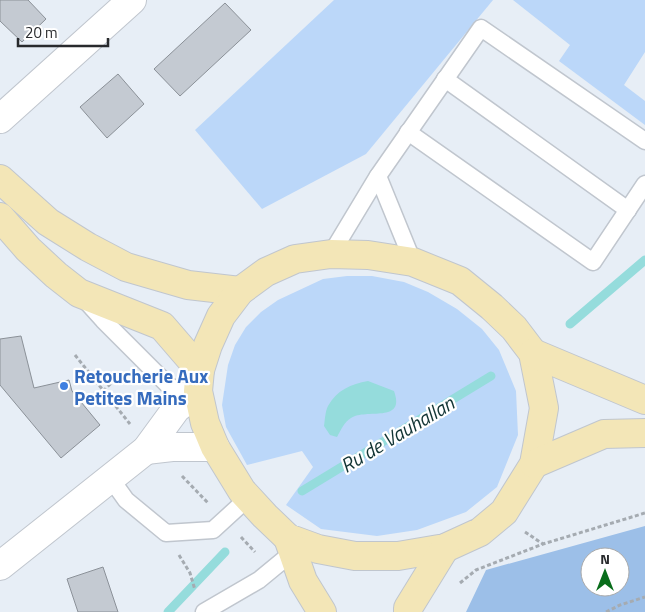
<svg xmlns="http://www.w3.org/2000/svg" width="645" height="612" viewBox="0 0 645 612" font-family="'Titillium Web',sans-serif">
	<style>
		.green { fill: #bbd7f9 }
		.forest { fill: #9cbfe8; fill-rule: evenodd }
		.water { fill: #95dcdc }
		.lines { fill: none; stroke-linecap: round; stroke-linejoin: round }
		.stream { stroke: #95dcdc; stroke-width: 9 }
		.building { fill: #c4cad2; stroke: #8b9198 }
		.lane-casing { stroke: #c0c6ce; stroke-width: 19 }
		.street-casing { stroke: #c0c6ce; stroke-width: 30 }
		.secondary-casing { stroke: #c0c6ce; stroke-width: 30 }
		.path { stroke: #a5abb1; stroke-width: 3; stroke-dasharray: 4 2.5; stroke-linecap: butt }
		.lane { stroke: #fff; stroke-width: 16 }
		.street { stroke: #fff; stroke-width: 28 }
		.secondary { stroke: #f3e6b7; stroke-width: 28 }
		.shop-dot { fill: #3f7fe0; stroke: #fff; stroke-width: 2 }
		.labels { text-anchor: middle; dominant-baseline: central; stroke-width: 4.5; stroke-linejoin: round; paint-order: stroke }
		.shop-label { font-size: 19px; font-weight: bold; fill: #366cbe; stroke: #fff; text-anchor: start }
		.water-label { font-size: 20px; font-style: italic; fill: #113434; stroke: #fff }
	</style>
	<rect width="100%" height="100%" fill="#e7eef6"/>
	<g class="green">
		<polygon points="334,0 493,0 366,154 262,209 195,130"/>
		<polygon points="513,0 645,0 645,52 624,85 645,101 645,125 559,61 570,45"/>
		<polygon points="347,276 372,276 404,282 428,292 457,309 482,329 499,350 516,391 518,435 497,487 466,512 417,530 377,536 321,529 286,505 313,467 302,451 247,465 226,427 222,405 228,365 235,345 246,327 261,312 278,300 323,279"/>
	</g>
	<path class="forest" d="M645 526V612H466L486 570ZM590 557H620V587H590Z"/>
	<path class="water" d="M368 381 394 391C406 424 366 408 351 418 344 422 341 430 337 437L330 435 324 426C325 420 325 412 328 406 337 390 351 384 368 381Z"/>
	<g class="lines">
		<g class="stream">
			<polyline points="570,324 645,260"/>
			<polyline points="302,491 491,376"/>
			<polyline points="168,612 225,552"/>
		</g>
	</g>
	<g class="building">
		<polygon points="0,0 28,0 46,19 22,42 0,21"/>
		<polygon points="225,3 251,30 180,96 154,69"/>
		<polygon points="118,74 144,104 107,138 80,107"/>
		<polygon points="21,336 34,388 69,380 72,391 100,425 61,458 0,385 0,339"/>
		<polygon points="103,567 118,612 78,612 67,579"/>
	</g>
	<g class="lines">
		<defs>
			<g id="lane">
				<polyline points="445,79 628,210"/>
				<polyline points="408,132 593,262 645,184"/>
				<polyline points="378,176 413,262"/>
				<polyline points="331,254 378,176 481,28 645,141"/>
				<path d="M85 300 103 320 168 385C178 392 185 392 198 391"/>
				<polyline points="111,479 126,500 166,533 213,530 248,498"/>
				<polyline points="204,612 259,580 293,552"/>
			</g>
			<g id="street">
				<polyline points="0,119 132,0"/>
				<polyline points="146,450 172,447 215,447"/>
				<polyline points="0,566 146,450 176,409 198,391"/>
			</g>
			<g id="secondary">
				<polyline points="0,179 48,222 88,247 126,267 188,285 240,291"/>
				<polyline points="0,217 28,249 56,275 79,293 162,326 200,370"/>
				<polygon points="331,254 368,255 413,262 460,281 492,307 514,328 533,353 544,408 534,464 504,512 480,532 445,548 398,556 355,556 318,549 288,538 265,516 242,491 215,447 205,423 198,391 200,370 208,345 221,316 240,291 266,272 295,259"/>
				<polyline points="533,353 645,400"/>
				<polyline points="534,464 604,434 645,433"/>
				<polyline points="288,538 303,581 322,612"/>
				<polyline points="408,612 408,608 445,548"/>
			</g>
		</defs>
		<use href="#lane" class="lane-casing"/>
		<use href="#street" class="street-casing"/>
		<use href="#secondary" class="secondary-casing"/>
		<g class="path">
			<polyline points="75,355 130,424"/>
			<polyline points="103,391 123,372"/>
			<polyline points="182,476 209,504"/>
			<polyline points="525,532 543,544"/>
			<polyline points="241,537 255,552"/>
			<polyline points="179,555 190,573 195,590"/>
			<polyline points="460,583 476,570 543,544 645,513"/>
			<polyline points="606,612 620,605 645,597"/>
		</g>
		<use href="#lane" class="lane"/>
		<use href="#street" class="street"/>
		<use href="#secondary" class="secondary"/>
	</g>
	<circle class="shop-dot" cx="64" cy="386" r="5"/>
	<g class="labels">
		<g class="shop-label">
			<text x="74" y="375">Retoucherie Aux<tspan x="74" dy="22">Petites Mains</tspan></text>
		</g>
		<g class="water-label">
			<text transform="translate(397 434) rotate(-31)">Ru de Vauhallan</text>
		</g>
	</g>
	<g transform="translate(605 572)"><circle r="24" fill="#ffffff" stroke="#a9aaab"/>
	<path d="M0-4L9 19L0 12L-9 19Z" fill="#096d1b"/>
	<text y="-8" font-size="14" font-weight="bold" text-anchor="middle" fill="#282a2d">N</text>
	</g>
	<path d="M18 38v8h90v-8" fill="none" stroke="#282a2d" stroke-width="2.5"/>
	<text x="25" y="38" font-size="15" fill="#282a2d" stroke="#ffffff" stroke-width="4" paint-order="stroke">20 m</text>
</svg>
